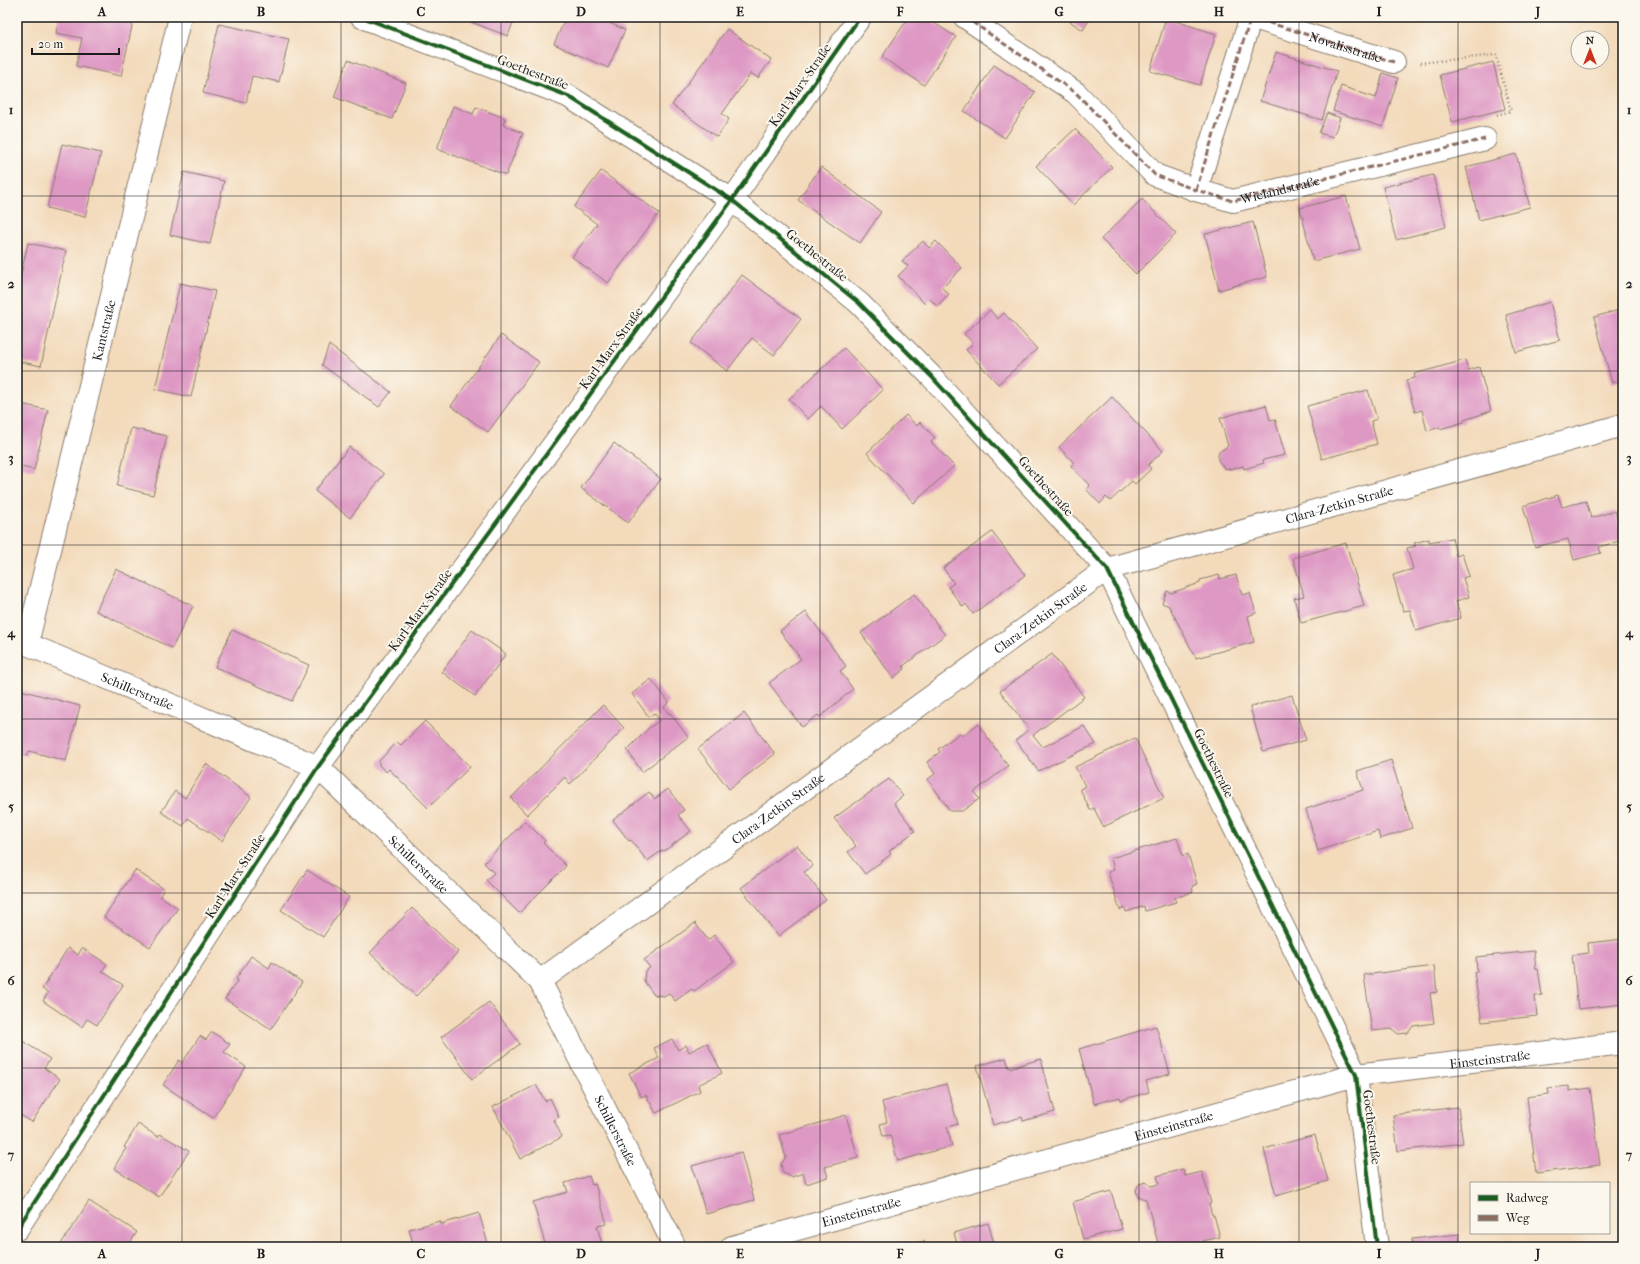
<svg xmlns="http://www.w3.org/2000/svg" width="1640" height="1264" viewBox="0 0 1640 1264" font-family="'IM FELL French Canon',serif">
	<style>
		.building { fill: #de98c4 }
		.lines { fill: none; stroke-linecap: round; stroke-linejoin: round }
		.minor-casing { stroke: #887b6c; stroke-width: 24 }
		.path { stroke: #887b6c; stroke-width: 2.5; stroke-dasharray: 1 3; stroke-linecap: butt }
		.minor { stroke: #fff; stroke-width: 22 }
		.quiet { stroke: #8d6e63; stroke-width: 3; stroke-dasharray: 6 3; stroke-linecap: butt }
		.cycleway-casing { stroke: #fbf7ec; stroke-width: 6 }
		.cycleway { stroke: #1b5e20; stroke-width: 4 }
		.grid { fill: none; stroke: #1c1c1c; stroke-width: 1; stroke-opacity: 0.55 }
		.labels { text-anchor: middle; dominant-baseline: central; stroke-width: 4; stroke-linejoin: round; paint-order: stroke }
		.street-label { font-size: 13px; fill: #1c1c1c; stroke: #fbf7ec }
		.neatline { fill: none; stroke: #1c1c1c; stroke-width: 1.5 }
		.grid-label { font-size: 13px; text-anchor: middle; font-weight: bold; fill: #1c1c1c }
	</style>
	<rect width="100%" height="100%" fill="#fbf7ec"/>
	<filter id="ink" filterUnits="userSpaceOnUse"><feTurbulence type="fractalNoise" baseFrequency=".025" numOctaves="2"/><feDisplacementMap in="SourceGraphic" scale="8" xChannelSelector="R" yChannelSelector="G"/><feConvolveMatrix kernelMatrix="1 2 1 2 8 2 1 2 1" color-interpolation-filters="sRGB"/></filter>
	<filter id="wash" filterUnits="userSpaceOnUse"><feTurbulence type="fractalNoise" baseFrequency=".012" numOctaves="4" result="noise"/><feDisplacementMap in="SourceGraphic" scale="16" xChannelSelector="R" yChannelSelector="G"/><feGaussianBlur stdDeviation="0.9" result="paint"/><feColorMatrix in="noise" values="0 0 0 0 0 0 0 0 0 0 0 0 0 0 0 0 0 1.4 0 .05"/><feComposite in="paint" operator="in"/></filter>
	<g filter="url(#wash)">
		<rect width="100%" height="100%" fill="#f3dabb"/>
		<g id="blocks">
			<g class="building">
				<polygon points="59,17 134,17 121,76 76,66 82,38 56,33"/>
				<polygon points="473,17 515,17 508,36 471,22"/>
				<polygon points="566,17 596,17 625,30 608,68 554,44"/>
				<polygon points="909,17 925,17 956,37 924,85 882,57"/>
				<polygon points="1063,17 1091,17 1083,30"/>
				<polygon points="1166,18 1216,34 1200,85 1150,71"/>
				<polygon points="219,24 289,39 279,82 252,76 246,103 203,93"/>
				<polygon points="727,29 771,60 758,78 751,73 722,114 729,119 717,137 672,105"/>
				<polygon points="1276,52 1337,71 1322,120 1260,101"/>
				<polygon points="348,60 406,83 392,119 334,97"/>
				<polygon points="1493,62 1505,109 1452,122 1440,75"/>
				<polygon points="994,65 1035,92 1005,138 964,111"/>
				<polygon points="1383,73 1398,78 1383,127 1333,111 1341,86 1376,98"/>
				<polygon points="453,106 473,114 476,107 505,118 503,125 523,133 506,175 437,149"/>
				<polygon points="1327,113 1340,118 1333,137 1319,133"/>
				<polygon points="1075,129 1112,167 1073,205 1036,166"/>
				<polygon points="62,144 101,153 85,217 47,208"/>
				<polygon points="1516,154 1530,207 1479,220 1466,167"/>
				<polygon points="821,167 881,212 860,243 798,200"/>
				<polygon points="601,171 659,213 608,283 572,257 597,224 574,207"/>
				<polygon points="184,172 224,181 210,244 170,235"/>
				<polygon points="1433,175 1446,227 1396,240 1383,187"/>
				<polygon points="1346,196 1360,249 1313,261 1300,208"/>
				<polygon points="1142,199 1176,234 1136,274 1101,239"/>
				<polygon points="1253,222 1267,277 1219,290 1205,234"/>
				<polygon points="923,241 929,248 936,241 962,268 942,288 949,294 937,306 930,299 925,304 898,276 908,266 902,261"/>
				<polygon points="28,243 66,251 41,366 17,361 17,291"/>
				<polygon points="742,275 801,319 774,355 752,338 727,371 691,343"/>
				<polygon points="180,283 215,291 191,397 155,389"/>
				<polygon points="1550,302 1560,340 1516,352 1506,315"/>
				<polygon points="1623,309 1623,380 1612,383 1594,317"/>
				<polygon points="990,310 998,319 1004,313 1037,349 998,384 966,350 973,343 964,334"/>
				<polygon points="501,335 539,362 488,432 451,406"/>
				<polygon points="329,345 391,392 379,407 322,365"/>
				<polygon points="844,348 883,390 842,429 821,406 808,419 789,399"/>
				<polygon points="1465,360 1468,370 1479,367 1491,411 1464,420 1464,422 1440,429 1440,427 1427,431 1422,410 1415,412 1406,380 1415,378 1414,374"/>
				<polygon points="1368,390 1377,419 1371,421 1377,444 1322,459 1307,406"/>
				<polygon points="1112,397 1163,451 1148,465 1151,469 1135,484 1132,481 1110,501 1106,497 1100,504 1086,489 1090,486 1071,466 1074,463 1059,447"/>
				<polygon points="17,403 48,410 34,470 17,466"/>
				<polygon points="1266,405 1270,420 1275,419 1285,455 1263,460 1264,463 1244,469 1243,466 1230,469 1224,468 1218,460 1218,456 1219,452 1228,446 1220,418"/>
				<polygon points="906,415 917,426 920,422 935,438 931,442 954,466 914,503 867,453"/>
				<polygon points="131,428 167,436 153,495 117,486"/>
				<polygon points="614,443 661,479 628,523 581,488"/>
				<polygon points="349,447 384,474 350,518 315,491"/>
				<polygon points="1558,495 1562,507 1586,501 1591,518 1615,511 1623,540 1599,547 1601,553 1574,560 1568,539 1535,547 1523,506"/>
				<polygon points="992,532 1025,575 973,614 966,604 963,607 948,587 954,583 943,568"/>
				<polygon points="1452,538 1456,556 1462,554 1469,576 1463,578 1469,597 1456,601 1461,618 1416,631 1410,610 1403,611 1393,575 1413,569 1407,548 1416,546 1414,543 1429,539 1429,542"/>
				<polygon points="1346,543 1364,606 1301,623 1294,598 1304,596 1293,558"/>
				<polygon points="116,569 193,606 172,648 96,611"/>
				<polygon points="1219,575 1220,579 1236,575 1242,595 1250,593 1256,613 1248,616 1254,642 1196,658 1169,606 1162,603 1167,591 1171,593 1200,583 1200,580"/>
				<polygon points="914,594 945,635 903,666 905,669 893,678 861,633"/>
				<polygon points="806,612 846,666 840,671 853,689 820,717 818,715 802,727 769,683 801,659 780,631"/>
				<polygon points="232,630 309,665 292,701 215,667"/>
				<polygon points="472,630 506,654 475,696 442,672"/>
				<polygon points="1052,654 1084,697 1033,735 1043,747 1084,726 1096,744 1038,771 1016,740 1029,729 1000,691"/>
				<polygon points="651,679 669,702 664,707 669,714 670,713 688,737 642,772 627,750 649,728 660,720 654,713 649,717 632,694"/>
				<polygon points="17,689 80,706 66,761 29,751 27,756 17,754"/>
				<polygon points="1292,695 1306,740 1263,752 1250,707"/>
				<polygon points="603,705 624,728 570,784 565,777 527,815 511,798"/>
				<polygon points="744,713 775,754 729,789 698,749"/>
				<polygon points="425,721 470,767 428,808 389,769 386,772 379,765 379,761 397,742 401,745"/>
				<polygon points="978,724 1008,766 974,792 979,799 962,811 950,811 928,779 935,774 927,762 940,752 938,749 960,733 962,736"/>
				<polygon points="1135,738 1164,798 1103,827 1094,808 1090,810 1080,789 1085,786 1075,767"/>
				<polygon points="1391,760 1412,828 1380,839 1378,831 1318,851 1306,809 1363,790 1357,771"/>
				<polygon points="206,764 251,797 222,841 188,818 183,826 161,812 175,791 185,798"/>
				<polygon points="889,779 903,796 894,803 915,831 889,851 891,854 865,874 848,852 856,846 834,818"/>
				<polygon points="668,789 684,810 678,815 691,831 664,851 663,850 647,861 631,840 629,841 613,820 649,792 655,799"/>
				<polygon points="525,821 545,841 543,843 566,866 519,913 486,880 494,873 484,863"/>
				<polygon points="1177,838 1183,856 1188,854 1197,884 1192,886 1193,892 1174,898 1176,902 1145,911 1144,906 1126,912 1125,908 1120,910 1108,872 1114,870 1111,858"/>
				<polygon points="797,845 813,866 804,872 826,900 778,936 741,888"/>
				<polygon points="135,870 164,889 160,896 178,908 150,947 104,917"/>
				<polygon points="307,870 349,897 323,937 281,910"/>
				<polygon points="412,908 458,952 416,996 370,953"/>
				<polygon points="695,923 708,940 714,935 734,962 694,991 692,989 675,1001 669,993 664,996 654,995 644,981 645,971 650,968 644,960"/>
				<polygon points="1623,939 1623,1004 1578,1009 1572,955 1589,953 1588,943"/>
				<polygon points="68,948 78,955 82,948 107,964 102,971 123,985 97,1025 87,1019 82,1027 43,1001 48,993 42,989"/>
				<polygon points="1534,951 1536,969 1538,969 1542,995 1535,996 1537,1016 1482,1022 1474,972 1477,971 1476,957"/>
				<polygon points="251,956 269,968 272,962 302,982 271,1029 225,999 238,980 236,979"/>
				<polygon points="1434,966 1437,992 1430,993 1434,1023 1413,1026 1408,1033 1398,1034 1392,1029 1372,1031 1364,975"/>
				<polygon points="489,1002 520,1044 472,1079 441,1037"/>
				<polygon points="1156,1026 1170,1074 1146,1081 1149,1092 1121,1100 1120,1097 1094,1104 1079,1049"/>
				<polygon points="212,1032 230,1044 224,1052 246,1067 213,1118 163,1085 179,1060 182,1063 200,1036 206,1040"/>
				<polygon points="672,1039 678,1050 686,1045 689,1052 707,1043 722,1073 698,1085 700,1091 656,1113 646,1095 641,1097 629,1073 659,1058 654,1048"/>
				<polygon points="21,1040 50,1059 44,1068 60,1079 32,1122 17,1113 17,1046"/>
				<polygon points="1006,1058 1009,1068 1041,1059 1055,1112 1023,1121 1022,1117 993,1125 977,1066"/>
				<polygon points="946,1084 958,1124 947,1127 952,1146 898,1161 890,1135 883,1136 880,1124 887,1122 882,1102"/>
				<polygon points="536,1085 545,1101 550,1098 559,1117 554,1120 562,1137 520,1159 493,1107"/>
				<polygon points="1569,1086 1569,1091 1590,1088 1600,1165 1536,1173 1527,1097 1549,1094 1548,1088"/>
				<polygon points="1458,1107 1463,1143 1398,1151 1393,1115"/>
				<polygon points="846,1115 858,1158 825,1167 828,1177 806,1184 803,1173 792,1177 783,1173 781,1164 786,1157 779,1135"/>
				<polygon points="138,1124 158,1137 160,1134 189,1151 159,1197 114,1168 126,1148 124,1147"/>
				<polygon points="1315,1135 1328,1181 1276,1196 1264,1149"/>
				<polygon points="741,1152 754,1200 706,1214 692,1166"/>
				<polygon points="1183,1169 1185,1176 1202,1172 1211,1203 1209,1204 1212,1215 1214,1215 1220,1237 1203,1241 1204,1247 1154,1247 1156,1244 1158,1243 1146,1199 1138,1197 1136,1190 1139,1184 1146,1182 1151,1186 1159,1184 1157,1176"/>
				<polygon points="589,1176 592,1185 595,1184 607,1224 597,1226 602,1245 595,1247 546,1247 533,1202 568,1192 565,1183"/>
				<polygon points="1111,1191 1122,1229 1083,1239 1073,1202"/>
				<polygon points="89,1201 137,1232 127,1247 59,1247"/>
				<polygon points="479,1213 489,1247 414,1247 409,1229 440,1221 441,1224"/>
				<polygon points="988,1223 995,1247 958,1247 954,1233"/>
				<polygon points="1459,1234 1460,1247 1413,1247 1412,1239"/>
				<polygon points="924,1241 925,1247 904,1247"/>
			</g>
		</g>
	</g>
	<g filter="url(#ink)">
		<use href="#blocks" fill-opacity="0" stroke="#887b6c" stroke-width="1"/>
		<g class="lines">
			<defs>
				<g id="minor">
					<polyline points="362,17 568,96 732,200 859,303 931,376 1107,569 1356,1075 1377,1247"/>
					<path id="s1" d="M965 17 1076 93 1155 175 1196 190 1233 201 1485 139"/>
					<path id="s2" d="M1251 17 1394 62"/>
					<polyline points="1196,190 1251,17"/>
					<path id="s3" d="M17 643 27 644 318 767 540 981 675 1247"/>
					<path id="s4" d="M27 644 180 17"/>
					<path id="s5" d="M540 981 1107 569 1623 425"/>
					<polyline points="17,1229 318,767 732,200 860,17"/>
					<path id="s6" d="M732 1247 1356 1075 1623 1043"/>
				</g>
			</defs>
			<use href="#minor" class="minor-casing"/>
			<polyline class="path" points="1420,63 1496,55 1511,111 1496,115"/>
			<use href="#minor" class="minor"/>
			<g class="quiet">
				<polyline points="965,17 1076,93 1155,175 1196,190 1233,201 1485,139"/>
				<polyline points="1251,17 1394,62"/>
				<polyline points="1196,190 1251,17"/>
			</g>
			<defs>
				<g id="cycleway">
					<polyline points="362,17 568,96 732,200 859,303 931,376 1107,569 1356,1075 1377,1247"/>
					<polyline points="17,1229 318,767 732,200 860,17"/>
				</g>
			</defs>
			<use href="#cycleway" class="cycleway-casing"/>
			<use href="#cycleway" class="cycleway"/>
		</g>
	</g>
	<path class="grid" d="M182 17V1247M341 17V1247M501 17V1247M660 17V1247M820 17V1247M980 17V1247M1139 17V1247M1299 17V1247M1458 17V1247M17 196H1623M17 371H1623M17 545H1623M17 719H1623M17 893H1623M17 1068H1623"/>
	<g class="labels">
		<g class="street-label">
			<text stroke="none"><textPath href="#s2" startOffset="99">Novalisstraße</textPath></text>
			<text transform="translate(533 72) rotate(21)">Goethestraße</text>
			<text transform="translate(800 85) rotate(-55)">Karl-Marx-Straße</text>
			<text stroke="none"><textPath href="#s1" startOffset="379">Wielandstraße</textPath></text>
			<text transform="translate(817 255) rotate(39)">Goethestraße</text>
			<text stroke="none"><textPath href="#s4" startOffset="323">Kantstraße</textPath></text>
			<text transform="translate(611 348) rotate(-54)">Karl-Marx-Straße</text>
			<text transform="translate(1046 486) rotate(48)">Goethestraße</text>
			<text stroke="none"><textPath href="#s5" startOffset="942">Clara-Zetkin-Straße</textPath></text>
			<text transform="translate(420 610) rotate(-54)">Karl-Marx-Straße</text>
			<text stroke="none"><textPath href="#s5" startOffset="618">Clara-Zetkin-Straße</textPath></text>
			<text stroke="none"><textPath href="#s3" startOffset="130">Schillerstraße</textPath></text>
			<text transform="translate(1214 763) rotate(64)">Goethestraße</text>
			<text stroke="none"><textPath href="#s5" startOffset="294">Clara-Zetkin-Straße</textPath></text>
			<text stroke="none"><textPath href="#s3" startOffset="466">Schillerstraße</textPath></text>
			<text transform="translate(235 876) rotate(-57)">Karl-Marx-Straße</text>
			<text stroke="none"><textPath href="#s6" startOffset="782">Einsteinstraße</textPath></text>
			<text stroke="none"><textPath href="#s6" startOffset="458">Einsteinstraße</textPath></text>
			<text transform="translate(1372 1127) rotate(83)">Goethestraße</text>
			<text stroke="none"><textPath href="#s3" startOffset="802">Schillerstraße</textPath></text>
			<text stroke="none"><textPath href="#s6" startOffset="134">Einsteinstraße</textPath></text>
		</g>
	</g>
	<rect width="1640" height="1264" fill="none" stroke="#fbf7ec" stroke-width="44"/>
	<rect x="1470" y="1182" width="140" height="52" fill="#fbf7ec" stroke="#a29f99"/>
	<rect x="1478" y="1195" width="20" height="6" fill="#1b5e20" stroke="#a29f99"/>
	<text x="1506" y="1202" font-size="12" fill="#1c1c1c">Radweg</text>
	<rect x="1478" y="1215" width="20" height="6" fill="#8d6e63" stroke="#a29f99"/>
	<text x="1506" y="1222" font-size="12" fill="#1c1c1c">Weg</text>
	<g transform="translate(1590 50)"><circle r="19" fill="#fbf7ec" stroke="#a29f99"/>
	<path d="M0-3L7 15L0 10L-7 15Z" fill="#c8321e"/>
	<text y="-6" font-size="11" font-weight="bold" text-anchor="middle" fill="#1c1c1c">N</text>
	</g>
	<path d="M32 48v6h87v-6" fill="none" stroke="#1c1c1c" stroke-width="2"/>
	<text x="38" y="48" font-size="12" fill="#1c1c1c" stroke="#fbf7ec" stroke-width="3" paint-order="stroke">20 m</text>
	<rect x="22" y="22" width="1596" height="1220" class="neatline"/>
	<g class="grid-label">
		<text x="102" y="16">A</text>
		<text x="261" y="16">B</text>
		<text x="421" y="16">C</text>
		<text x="581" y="16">D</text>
		<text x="740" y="16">E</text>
		<text x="900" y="16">F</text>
		<text x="1059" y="16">G</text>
		<text x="1219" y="16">H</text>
		<text x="1379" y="16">I</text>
		<text x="1538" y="16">J</text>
		<text x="11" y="114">1</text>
		<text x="1629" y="114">1</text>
		<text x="11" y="288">2</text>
		<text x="1629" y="288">2</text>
		<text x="11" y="462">3</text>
		<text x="1629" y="462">3</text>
		<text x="11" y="637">4</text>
		<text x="1629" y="637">4</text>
		<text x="11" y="811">5</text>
		<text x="1629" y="811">5</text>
		<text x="11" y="985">6</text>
		<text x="1629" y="985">6</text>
		<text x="11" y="1159">7</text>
		<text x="1629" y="1159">7</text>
		<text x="102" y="1258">A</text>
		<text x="261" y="1258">B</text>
		<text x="421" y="1258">C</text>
		<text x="581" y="1258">D</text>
		<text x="740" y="1258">E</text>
		<text x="900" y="1258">F</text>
		<text x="1059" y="1258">G</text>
		<text x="1219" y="1258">H</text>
		<text x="1379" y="1258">I</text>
		<text x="1538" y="1258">J</text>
	</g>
</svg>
